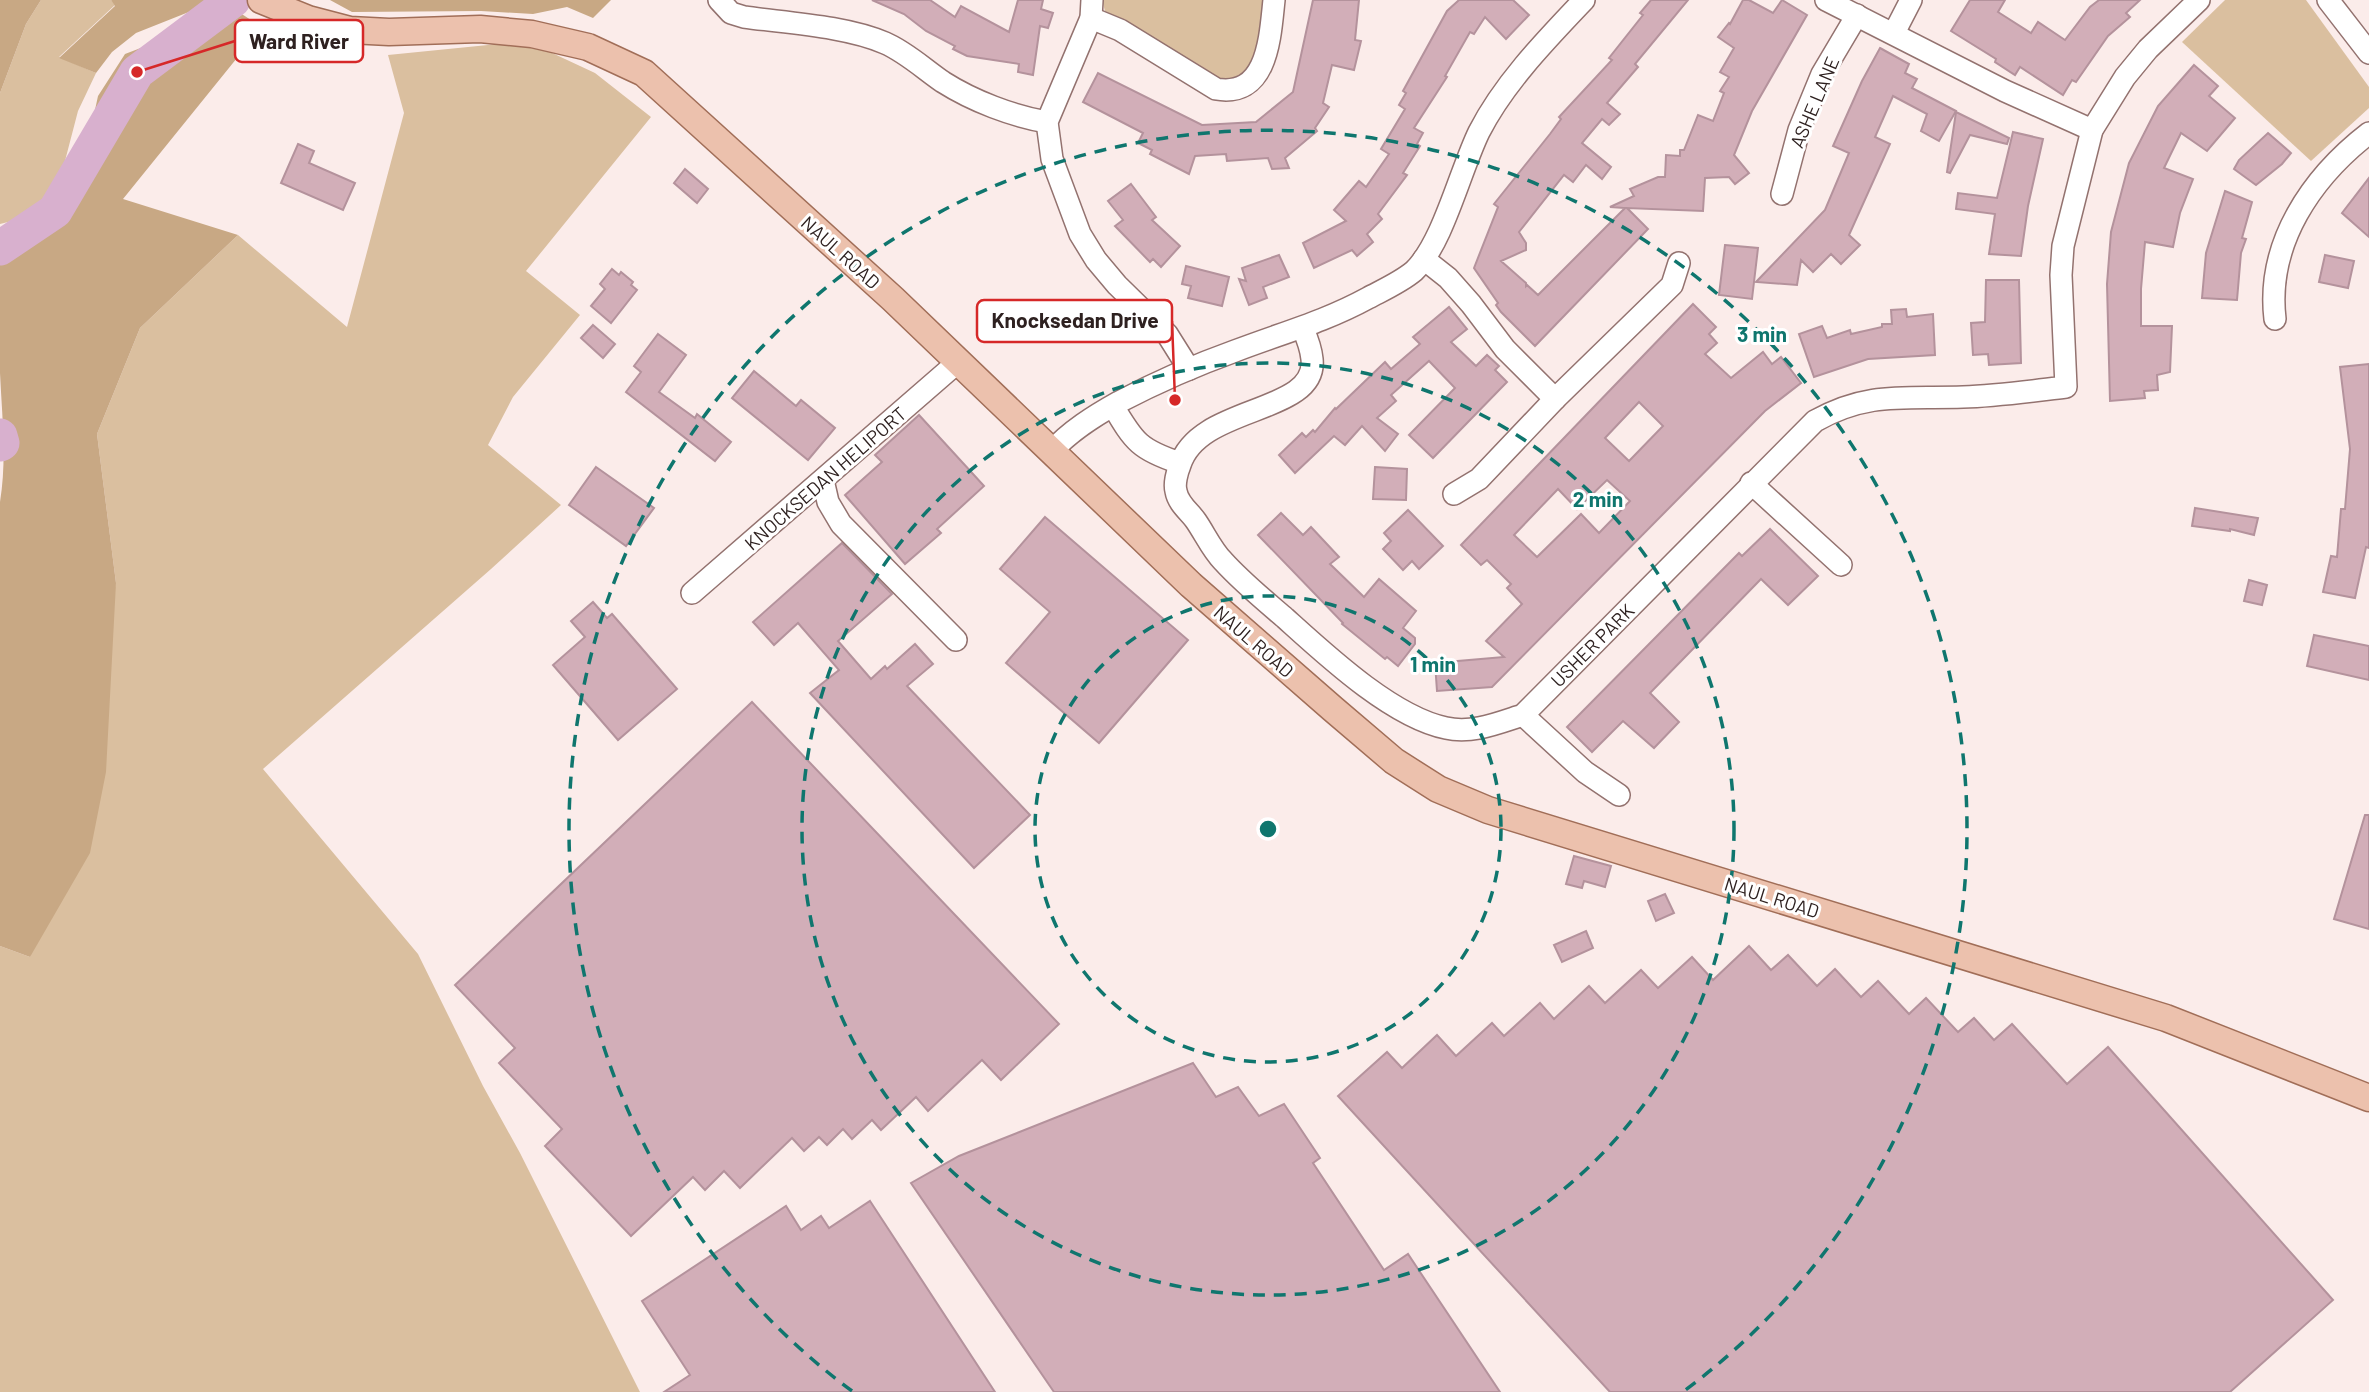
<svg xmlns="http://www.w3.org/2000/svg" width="2369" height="1392" viewBox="0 0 2369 1392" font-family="Barlow,sans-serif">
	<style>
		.green { fill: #dabf9f }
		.forest { fill: #c8a884 }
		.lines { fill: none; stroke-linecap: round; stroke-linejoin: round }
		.river { stroke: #d8b0ce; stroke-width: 35 }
		.building { fill: #d2aeb8; stroke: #b4929c; stroke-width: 2; fill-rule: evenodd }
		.minor-casing { stroke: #93726f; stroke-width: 24 }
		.major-casing { stroke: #a16e58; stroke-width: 29 }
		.minor { stroke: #fff; stroke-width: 21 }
		.major { stroke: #ecc1ad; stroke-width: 26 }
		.ring { fill: none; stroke: #0f766e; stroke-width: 3.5; stroke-dasharray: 12 9 }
		.labels { text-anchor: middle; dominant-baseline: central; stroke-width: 6; stroke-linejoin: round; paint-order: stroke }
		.street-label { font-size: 19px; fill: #2e2120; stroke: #fff }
		.centre { fill: #0f766e; stroke: #fff; stroke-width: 3.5 }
		.ring-label { font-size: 21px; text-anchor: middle; font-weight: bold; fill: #0f766e; stroke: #fff; stroke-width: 6; stroke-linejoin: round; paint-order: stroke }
		.leader { fill: none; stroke: #d62828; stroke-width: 2.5 }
		.callout-dot { fill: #d62828; stroke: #fff; stroke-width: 2.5 }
		.callout { fill: #fff; stroke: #d62828; stroke-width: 2.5 }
		.callout-label { font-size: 21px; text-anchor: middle; font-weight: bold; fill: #2e2120 }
	</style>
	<rect width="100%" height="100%" fill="#fbecea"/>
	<g class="green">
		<polygon points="41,0 111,0 115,5 59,57 96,73 78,111 60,180 28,217 0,224 0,93 26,24"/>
		<polygon points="1102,0 1265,0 1260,36 1250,69 1229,81 1213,78 1105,11"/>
		<polygon points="2225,0 2306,0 2369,87 2369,108 2311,161 2182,42"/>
		<polygon points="508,43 550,52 595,73 651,117 526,271 580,315 513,397 488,445 561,505 491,569 263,769 418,954 483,1086 520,1153 640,1392 0,1392 0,946 30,957 116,583 97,434 140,328 238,235 347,327 404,113 388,55"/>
	</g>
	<g class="forest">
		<polygon points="0,0 41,0 26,24 0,93"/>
		<polygon points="111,0 219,0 136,33 112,52 96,73 59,58 115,6"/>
		<polygon points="330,0 611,0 593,18 567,7 533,14 481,11 352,12"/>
		<path d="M237 11 262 27 123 199 238 235 140 328 97 434 116 583 106 772 90 853 30 957 0 946V502C7 459 2 416 0 373 0 330 0 287 0 244L53 220 79 184 98 96 125 54Z"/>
	</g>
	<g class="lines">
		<g class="river">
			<polyline points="0,248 55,211 137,72 233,0"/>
			<polyline points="0,436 2,443 0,444"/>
		</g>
	</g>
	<g class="building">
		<polygon points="872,0 930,0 955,17 961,6 1009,32 1018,0 1043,0 1041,9 1053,13 1048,28 1040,26 1033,75 1018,72 1019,64 967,56 953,49 955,46 926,31 904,14"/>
		<polygon points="1313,0 1359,0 1355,40 1361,41 1354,70 1332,65 1323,103 1329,107 1315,128 1317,131 1285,158 1289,168 1272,169 1268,158 1227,161 1226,154 1195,156 1189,174 1150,154 1152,150 1138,143 1143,133 1083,102 1098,73 1202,125 1256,122 1293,92"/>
		<polygon points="1459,0 1513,0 1529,15 1506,39 1485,17 1474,34 1470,32 1445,76 1447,77 1414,128 1423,133 1417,144 1420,146 1403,173 1407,175 1378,214 1382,219 1367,234 1373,242 1357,256 1352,250 1314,268 1303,243 1346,221 1334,210 1359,181 1366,187 1389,154 1381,149 1405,109 1399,105 1406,93 1403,91 1447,11"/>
		<polygon points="1651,0 1688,0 1635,64 1638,67 1607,103 1620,114 1609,125 1602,119 1582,143 1611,167 1602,179 1586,165 1573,182 1564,175 1519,232 1526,243 1526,250 1501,261 1526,283 1526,286 1527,285 1538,295 1625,208 1610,207 1634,196 1630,189 1658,177 1665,177 1666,155 1680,156 1680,150 1684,150 1698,115 1713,121 1724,93 1720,91 1729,77 1720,72 1734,48 1718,37 1729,23 1730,24 1743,0 1749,0 1773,13 1782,0 1807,15 1752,111 1734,155 1749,173 1735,184 1729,177 1705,178 1703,211 1627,208 1648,229 1535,346 1501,312 1496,305 1498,303 1474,268 1498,207 1494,204 1550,134 1561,119 1559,117 1612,60 1609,58 1643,15 1640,13"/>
		<polygon points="1970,0 2005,0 1998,12 2031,33 2038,22 2065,40 2090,7 2099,0 2140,0 2126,13 2130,17 2108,36 2076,82 2072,80 2063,95 2020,67 2015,75 1995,62 1996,59 1951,31"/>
		<polygon points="1880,48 1909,64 1905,73 1917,79 1912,88 1956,111 1939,141 1921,131 1927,114 1893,96 1875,137 1890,144 1849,235 1860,245 1841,264 1831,254 1813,272 1801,260 1797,285 1756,282 1825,210 1849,153 1833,146 1862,81"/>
		<polygon points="2194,65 2218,86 2209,96 2235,118 2207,151 2181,133 2164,168 2193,179 2180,213 2173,247 2145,242 2141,289 2141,326 2172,326 2170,372 2157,375 2158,390 2144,391 2145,398 2110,401 2107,284 2111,232 2129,163 2158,106"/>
		<polygon points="1956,112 2009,138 2007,144 1970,135 1950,173 1947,172"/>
		<polygon points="2013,132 2043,139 2028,206 2021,256 1989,254 1995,214 1956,209 1958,193 1997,198"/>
		<polygon points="2268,133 2291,153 2282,164 2256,185 2234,169 2239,160"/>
		<polygon points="298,144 314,151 309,163 355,183 343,210 281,183"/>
		<polygon points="685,169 708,189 697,203 674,183"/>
		<polygon points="2369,178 2369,237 2342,213"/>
		<polygon points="1131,184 1156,217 1152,220 1180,246 1161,267 1153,259 1150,262 1115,226 1123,220 1108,201"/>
		<polygon points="2225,191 2252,202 2242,238 2246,239 2241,253 2237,300 2202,298 2206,253"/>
		<polygon points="1725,245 1758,248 1752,299 1719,295"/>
		<polygon points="1279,255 1289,277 1263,287 1267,298 1249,305 1239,279 1246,281 1242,268"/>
		<polygon points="2325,255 2354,261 2348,288 2319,282"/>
		<polygon points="1186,266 1229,277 1222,306 1188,298 1191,286 1182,284"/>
		<polygon points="612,269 619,275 621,272 633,282 631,285 637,290 611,323 591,306 605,289 600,284"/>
		<polygon points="1986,280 2019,280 2021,363 1989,365 1988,354 1973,355 1971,323 1985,322"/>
		<path d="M1693 304 1716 327 1709 334 1717 343 1705 354 1731 378 1763 352 1772 364 1781 357 1801 383 1765 411 1492 687 1437 691 1435 663 1504 657 1486 641 1522 604 1507 588 1511 584 1487 560 1481 565 1461 545ZM1639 402 1663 426 1629 461 1605 438ZM1607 480 1630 501 1599 533 1581 514 1537 557 1514 535 1558 489 1577 509Z"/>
		<polygon points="1449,307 1467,329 1451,342 1476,366 1487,355 1499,366 1495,370 1507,382 1433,458 1409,435 1455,388 1429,361 1391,395 1396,401 1377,418 1398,434 1385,451 1362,426 1345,445 1334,436 1295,473 1279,455 1302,433 1306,437 1313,430 1315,432 1335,408 1336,409 1385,362 1391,369 1420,344 1413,337"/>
		<polygon points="1906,309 1907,317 1933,314 1935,355 1868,359 1814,377 1799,334 1822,326 1827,338 1850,330 1851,334 1882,327 1882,324 1892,324 1891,310"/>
		<polygon points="593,325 615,344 603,358 581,338"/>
		<polygon points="658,334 686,355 659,392 695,418 697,414 731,442 715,461 626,392 641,372 634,366"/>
		<polygon points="2369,364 2369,548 2366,547 2355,598 2323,592 2331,556 2337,557 2341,509 2345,509 2350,449 2340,367"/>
		<polygon points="754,371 796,406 801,400 835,428 808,460 732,398"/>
		<polygon points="919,415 984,486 937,529 941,533 905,564 845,495 882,462 875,455"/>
		<polygon points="596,467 654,508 626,546 569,505"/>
		<polygon points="1375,467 1407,469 1406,500 1373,499"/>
		<polygon points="2195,508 2258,518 2254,535 2230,529 2230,531 2192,526"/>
		<polygon points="1408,510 1443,546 1419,569 1412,561 1403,570 1383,549 1391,541 1384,533"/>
		<polygon points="1281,513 1303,535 1311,527 1339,557 1330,564 1364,597 1379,579 1416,611 1403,628 1415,638 1415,644 1398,666 1387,657 1385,659 1342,624 1343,623 1258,535"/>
		<polygon points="1045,517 1188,640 1099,743 1006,663 1050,612 1000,569"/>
		<polygon points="1770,529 1818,576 1788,605 1761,579 1650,693 1679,722 1654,748 1623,721 1592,752 1567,727 1739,553 1742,556"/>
		<polygon points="842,543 892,594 838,641 871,679 885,666 887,669 915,644 933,664 907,686 1030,815 974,868 810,693 839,670 798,623 774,645 753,622"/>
		<polygon points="2249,580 2267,585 2262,605 2244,601"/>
		<polygon points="593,602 607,618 612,614 677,689 618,740 553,665 585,637 571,621"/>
		<polygon points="2314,635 2369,646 2369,680 2307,666"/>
		<polygon points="752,702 1059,1024 1001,1080 982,1060 928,1111 916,1097 881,1130 872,1120 852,1139 843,1129 827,1145 819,1137 804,1151 792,1138 740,1188 724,1171 705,1190 693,1177 631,1236 545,1146 562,1129 499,1063 515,1048 455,985"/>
		<polygon points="2365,815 2369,815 2369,929 2334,919"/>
		<polygon points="1574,856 1611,866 1605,887 1584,881 1582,888 1566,884"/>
		<polygon points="1665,894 1674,913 1656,921 1648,901"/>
		<polygon points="1586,931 1593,948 1562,962 1554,945"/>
		<polygon points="1749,946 1771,970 1788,955 1817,986 1835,969 1861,997 1878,981 1909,1014 1926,998 1958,1032 1974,1018 1994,1040 2012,1024 2067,1084 2108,1047 2333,1300 2230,1392 1610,1392 1338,1096 1387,1052 1402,1068 1437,1035 1456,1056 1492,1023 1504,1036 1540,1003 1554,1019 1589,986 1605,1003 1641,970 1658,988 1692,957 1713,980"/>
		<polygon points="1193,1063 1216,1097 1238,1087 1259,1116 1284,1104 1320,1158 1313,1163 1384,1270 1408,1254 1500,1392 1054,1392 911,1183 959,1156"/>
		<polygon points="870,1201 995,1392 664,1392 690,1375 642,1301 786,1206 801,1230 821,1216 829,1228"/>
	</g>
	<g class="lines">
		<defs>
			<g id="minor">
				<path d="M719 0 731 13 744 17C787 23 846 26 885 43 906 52 924 69 943 82 973 101 1012 116 1047 122"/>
				<polyline points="1092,0 1091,18 1047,122 1052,159 1080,234 1096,260 1117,285 1167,334 1189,369"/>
				<polyline points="1826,0 2005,91 2092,130"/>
				<polyline points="2328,0 2369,53"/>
				<path d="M1091 18 1120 30 1216 89C1268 98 1270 37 1274 0"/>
				<polyline points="1894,33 1911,0"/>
				<polyline points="1782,194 1799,130 1822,74 1857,15"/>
				<polyline points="1424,259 1448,278 1471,304 1505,349 1555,399"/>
				<path d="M2275 319C2266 243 2312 177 2369 133"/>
				<path d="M1303 329C1307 338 1311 349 1312 359 1318 415 1199 404 1180 465 1177 472 1174 484 1176 491 1178 504 1190 512 1196 521 1205 534 1212 550 1223 561 1242 582 1264 600 1285 618 1326 655 1392 717 1446 728 1472 734 1498 723 1523 715L1815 421C1868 391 1906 399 1963 397 1997 396 2032 391 2066 387L2061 275 2063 246 2092 130 2125 77 2148 49 2199 0"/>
				<path d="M1113 406C1134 442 1140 450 1180 463"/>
				<path d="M1051 452C1070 431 1094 416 1119 402 1157 382 1196 365 1235 351 1282 333 1324 322 1368 298 1383 290 1401 282 1414 271 1443 243 1460 171 1479 132 1504 83 1546 40 1584 0"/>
				<polyline points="823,480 828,502 841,524 956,640"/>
				<polyline points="1751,483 1841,565"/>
				<polyline points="1454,494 1479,479 1555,399 1672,285 1679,263"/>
				<polyline points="692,593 958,362"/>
				<polyline points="1523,715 1585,772 1619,795"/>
			</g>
			<polyline id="major" points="261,0 308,19 350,30 389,32 480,29 532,34 588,47 644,73 893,299 1191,585 1333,709 1394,761 1438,789 1488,810 2166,1018 2369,1098"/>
		</defs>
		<use href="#minor" class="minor-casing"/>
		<use href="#major" class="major-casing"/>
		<use href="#minor" class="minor"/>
		<use href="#major" class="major"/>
	</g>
	<g class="ring">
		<circle cx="1268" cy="829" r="233"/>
		<circle cx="1268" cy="829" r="466"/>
		<path d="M852 1391A699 699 0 1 1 1684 1391"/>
	</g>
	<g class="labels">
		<g class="street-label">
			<text transform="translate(1814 102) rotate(-67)">ASHE LANE</text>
			<text transform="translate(841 252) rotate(42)">NAUL ROAD</text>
			<text transform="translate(825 478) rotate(-41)">KNOCKSEDAN HELIPORT</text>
			<text transform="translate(1254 641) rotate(41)">NAUL ROAD</text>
			<text transform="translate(1592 645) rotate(-45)">USHER PARK</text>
			<text transform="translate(1772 897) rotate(17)">NAUL ROAD</text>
		</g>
	</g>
	<circle cx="1268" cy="829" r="10" class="centre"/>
	<g class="ring-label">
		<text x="1762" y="342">3 min</text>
		<text x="1598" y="507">2 min</text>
		<text x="1433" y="672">1 min</text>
	</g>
	<path class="leader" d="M137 72L235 41M1175 400L1172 321"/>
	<g class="callout-dot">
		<circle cx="137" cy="72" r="7"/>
		<circle cx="1175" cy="400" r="7"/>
	</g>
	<g class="callout">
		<rect x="235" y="20" width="128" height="42" rx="7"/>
		<rect x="977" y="300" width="195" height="42" rx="7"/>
	</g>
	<g class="callout-label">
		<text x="299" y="49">Ward River</text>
		<text x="1075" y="328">Knocksedan Drive</text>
	</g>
</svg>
